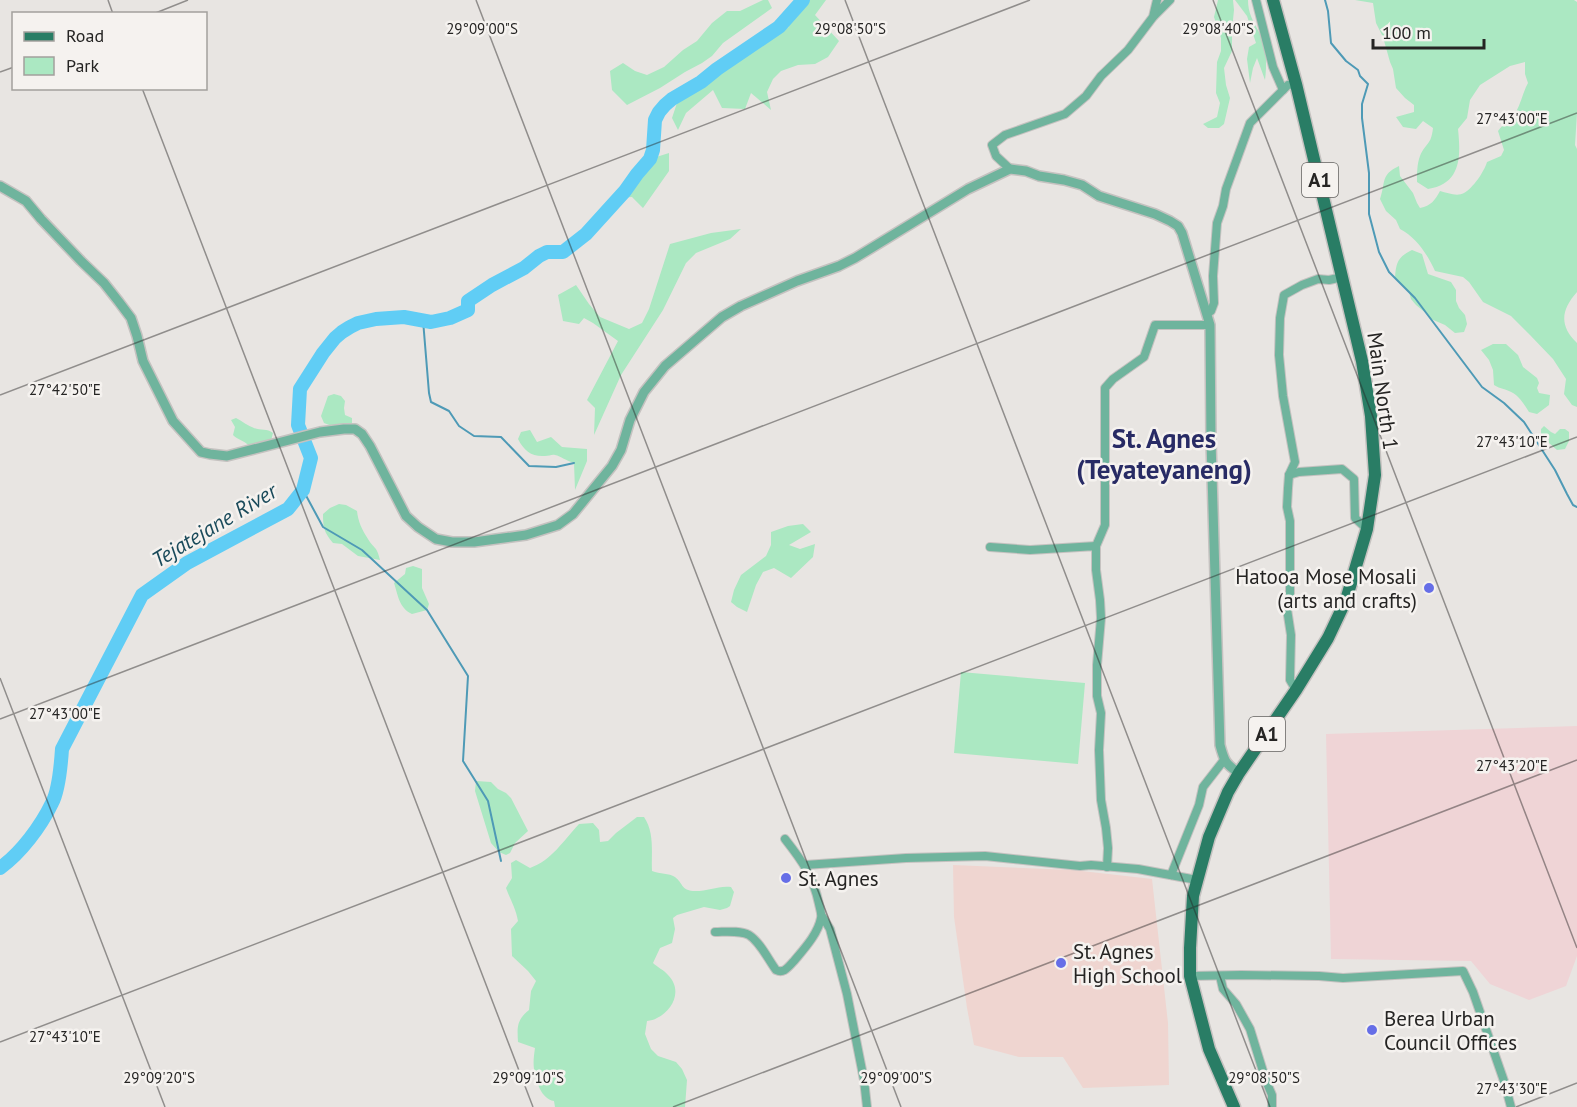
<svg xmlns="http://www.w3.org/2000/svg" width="1577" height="1107" viewBox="0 0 1577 1107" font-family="'PT Sans',sans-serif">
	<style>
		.industrial { fill: #efd4d6 }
		.education { fill: #efd5d0 }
		.green { fill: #abe8c2 }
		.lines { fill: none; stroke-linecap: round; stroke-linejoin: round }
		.stream { stroke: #4e9ab6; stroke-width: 2 }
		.river { stroke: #60cdf5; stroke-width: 14 }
		.minor-casing { stroke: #c5c2c0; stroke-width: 10 }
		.tertiary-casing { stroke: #c5c2c0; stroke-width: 12 }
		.primary-casing { stroke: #c5c2c0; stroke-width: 15 }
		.minor { stroke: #6fb49d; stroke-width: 8 }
		.tertiary { stroke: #6fb49d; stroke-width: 9 }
		.primary { stroke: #297d65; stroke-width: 12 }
		.ticks { fill: none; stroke: #252423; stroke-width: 1.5; stroke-opacity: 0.45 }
		.poi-dot { fill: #666ee7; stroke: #f5f2ef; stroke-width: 2 }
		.labels { text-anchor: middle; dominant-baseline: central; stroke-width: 5; stroke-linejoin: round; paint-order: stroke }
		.shield { fill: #f5f2ef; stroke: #636260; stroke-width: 1.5 }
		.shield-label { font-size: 20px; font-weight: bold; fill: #252423 }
		.street-label { font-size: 21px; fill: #252423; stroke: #f5f2ef }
		.poi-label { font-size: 21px; fill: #252423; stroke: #f5f2ef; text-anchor: start }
		.water-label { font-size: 22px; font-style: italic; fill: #1b4b5b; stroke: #f5f2ef }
		.district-label { font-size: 27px; font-weight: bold; fill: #282b65; stroke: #f5f2ef }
		.ticks-label { font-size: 15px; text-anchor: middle; fill: #252423; stroke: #f5f2ef; stroke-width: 5; stroke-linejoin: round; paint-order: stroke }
	</style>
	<rect width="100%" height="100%" fill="#e8e5e2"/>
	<polygon class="industrial" points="1577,726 1577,956 1566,986 1529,1000 1490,984 1471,961 1331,959 1326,734"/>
	<polygon class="education" points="953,865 1073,870 1152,879 1168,1023 1169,1085 1083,1088 1063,1057 1019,1057 974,1045 967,1008 954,917"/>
	<g class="green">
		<polygon points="763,0 768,0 772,8 723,43 712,56 702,63 685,72 660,88 627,105 612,90 610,71 623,63 635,71 647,75 664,67 683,50 697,41 712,23 727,11 740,11"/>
		<polygon points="804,0 826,0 815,15 839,41 828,57 815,64 798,65 781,71 773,79 767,92 771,110 751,93 745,109 722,108 713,90 686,113 678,130 672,118 677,103 774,30 788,28 794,11"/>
		<polygon points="1218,0 1233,0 1234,10 1232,30 1232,51 1224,68 1226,85 1230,98 1224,124 1219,128 1208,128 1203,124 1217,117 1220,103 1216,93 1217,62 1221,51 1221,38 1214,17"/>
		<path d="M1235 0H1248C1248 13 1253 21 1259 32 1267 46 1267 65 1265 80L1257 58 1253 68 1250 83 1247 59 1249 47 1256 43 1247 16Z"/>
		<path d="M1355 0H1574L1577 2V113L1575 145 1577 149V292C1561 310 1559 326 1577 343V407L1572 405 1564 394 1566 379 1553 359 1530 335 1511 316 1483 302 1469 282 1463 277 1435 271C1427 254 1417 238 1400 229L1396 220 1386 211 1380 199C1386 182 1380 175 1399 166L1400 176 1413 193 1417 203 1420 208C1431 206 1435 200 1440 191 1448 193 1457 197 1464 193 1473 188 1484 172 1487 162L1501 156 1504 150 1498 131C1503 124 1511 119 1516 112 1521 103 1523 92 1528 83L1525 74V62L1510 66 1480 85 1470 100 1467 118 1458 129C1461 157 1461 184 1428 189L1417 182C1417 173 1417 164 1420 156 1426 142 1431 146 1433 128L1423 121 1416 129 1403 127 1396 117 1414 112V105L1405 98 1396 88 1393 69 1390 62 1383 37 1376 23 1373 3Z"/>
		<polygon points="669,153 669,171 643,208 632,197 618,198 650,159"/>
		<polygon points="741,229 730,239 696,253 686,263 663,310 621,375 594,435 595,408 587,400 618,341 593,323 584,318 579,324 563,321 558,295 576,285 589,304 600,317 629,329 642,323 649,309 670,244 711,233"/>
		<path d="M1412 250 1422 254 1428 274 1451 282 1456 290V301L1459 308 1465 315 1467 324 1464 332 1455 333 1445 325 1431 319 1427 314 1416 305 1411 299 1409 292 1395 278C1396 262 1398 257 1412 250Z"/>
		<path d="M1493 344H1506L1518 355 1523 367 1537 378 1539 383 1537 388 1539 393 1550 395 1549 405 1537 414 1529 412C1525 406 1520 397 1513 393 1507 389 1500 389 1494 385L1493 370 1489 360 1481 350Z"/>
		<polygon points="334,394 341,396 345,401 344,408 345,415 352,418 352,425 332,426 324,423 321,416 328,396"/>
		<path d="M236 418C242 421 248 426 254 428 261 431 267 428 273 433L271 441 255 445H248C243 440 238 440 233 435L235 427 231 420Z"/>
		<polygon points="1544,426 1551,432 1555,434 1560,429 1565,429 1569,432 1569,441 1565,449 1557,450 1541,436 1541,429"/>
		<path d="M530 430 537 442 551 437 562 447 587 449V461L575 490 574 463C566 461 561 456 555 455 552 454 549 456 545 456 532 457 524 451 518 439L521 432Z"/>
		<path d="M339 504 346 505 357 511C358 521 362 530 368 539 374 549 377 546 380 560L358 556 342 544 333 543C324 532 323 528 323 514L330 508Z"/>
		<polygon points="803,524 811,532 789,545 800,549 815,544 813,557 791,578 774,568 763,572 756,585 747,612 737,607 731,602 734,590 741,575 766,556 771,545 771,532 788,526"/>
		<path d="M413 566 422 569V588L429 604 427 610 412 614C399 608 398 595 394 583L405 574 406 568Z"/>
		<polygon points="961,672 1085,683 1078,764 954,753"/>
		<polygon points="476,781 491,782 498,789 506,793 511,798 528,831 515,843 510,853 506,855 499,852 491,843 475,791"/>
		<path d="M637 817H644C655 833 651 854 652 871 660 874 669 873 675 877 683 883 681 890 693 891 706 892 719 885 731 887L734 892 730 906 727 908 720 910 704 907 677 915 673 918 675 929 672 943 660 948 653 963C657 967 664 970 668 975 683 990 673 1010 657 1018 654 1020 651 1020 647 1021L645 1034 651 1049 658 1056 676 1062 682 1069 687 1080 685 1107H555L554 1101C541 1099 536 1081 534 1069 533 1062 534 1055 535 1048L518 1042C517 1026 517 1020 529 1010L531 991 536 981 528 971 512 956 511 929 518 921C516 909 510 899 506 888L512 878 511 863 516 860 530 868C552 860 563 841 579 824L593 823 599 830 600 842 608 841 616 833Z"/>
	</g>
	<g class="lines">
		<g class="stream">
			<polyline points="1325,0 1328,11 1331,43 1346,61 1358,70 1360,76 1368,84 1362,104 1362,118 1369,173 1369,214 1379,252 1389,272 1415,298 1482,387 1504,403 1524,422 1555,470 1567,494 1573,505 1577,507"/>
			<polyline points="423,320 429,393 431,402 449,411 459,426 474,436 501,437 529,466 556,467 574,463"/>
			<polyline points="303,490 323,527 362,550 427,610 468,676 463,761 488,801 501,861"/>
		</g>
		<path class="river" d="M0 868C21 853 41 826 52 803 59 790 61 764 62 749L142 595 187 563 288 509 303 490 311 458 298 425 300 389 323 353 335 338 342 332 350 327 358 323 376 319 404 317 431 322 450 318 468 310V301L492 285 524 268 539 256 547 252H563L586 234 625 191 637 174 650 159 653 150 655 120 659 112 665 105 672 99 701 82 717 69 779 27 803 0"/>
		<defs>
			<g id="minor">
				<polyline points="1256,0 1273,67 1283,90 1288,85 1296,84"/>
				<polyline points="1154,16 1170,0"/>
				<polyline points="1010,169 996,156 992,145 1005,135 1065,114 1086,96 1101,76 1128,50 1153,17 1157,0"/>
				<polyline points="1208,313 1211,311 1214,303 1213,276 1217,223 1223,206 1226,189 1250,123 1283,90"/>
				<polyline points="1289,475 1299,472 1342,469 1354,479 1355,518 1367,529"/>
				<polyline points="1096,546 1105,525 1105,388 1113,379 1144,357 1155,325 1210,325"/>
				<polyline points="990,547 1030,550 1096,546 1096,570 1100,600 1101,618 1097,665 1097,696 1101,713 1099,750 1101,800 1106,828 1108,848 1107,867"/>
				<polyline points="1296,690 1290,680 1291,635 1287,609 1290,596 1290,521 1287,507 1288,488 1289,475 1295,462 1283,396 1279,355 1280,318 1284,295 1302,285 1318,279 1329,280 1343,277"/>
				<polyline points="805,865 906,858 985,856 1080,866 1091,865 1138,869 1197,880"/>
				<polyline points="1171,875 1199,805 1203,787 1224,760"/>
				<polyline points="822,916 830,929 847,994 864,1080 867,1107"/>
				<path d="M715 932C725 932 739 930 749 935 760 942 768 959 776 970 784 974 788 967 794 961 804 949 818 934 821 918 822 914 820 909 819 904 813 876 803 862 785 839"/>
				<polyline points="1190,976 1241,975 1319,976 1343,978 1463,971 1473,992 1504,1081 1511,1107"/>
				<polyline points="1220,976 1223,989 1236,1004 1250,1029 1266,1081 1272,1095 1272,1107"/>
			</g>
			<path id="tertiary" d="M0 186 26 201 41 219 81 261 104 283 119 302 131 318 137 336 143 361 173 421 201 452 210 454 227 456 320 432 344 429H355L362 434 370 446 406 516 418 527 436 539 452 542H474L526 535 558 525 573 514 612 466 621 450 630 420 644 392 665 366 722 317 741 306 797 281 839 266 855 258 968 189 1010 169 1026 171 1039 176 1064 180 1082 185 1099 196 1155 214 1170 221 1178 226 1182 233 1210 325 1211 441 1220 745C1224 760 1225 764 1239 773"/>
			<polyline id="primary" points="1234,1107 1209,1049 1190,976 1190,948 1193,896 1209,837 1228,792 1239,773 1296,690 1328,638 1346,600 1367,529 1375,475 1371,416 1362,361 1296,84 1273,0"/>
		</defs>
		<use href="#minor" class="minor-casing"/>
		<use href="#tertiary" class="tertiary-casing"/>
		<use href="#primary" class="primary-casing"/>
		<use href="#minor" class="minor"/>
		<use href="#tertiary" class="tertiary"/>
		<use href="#primary" class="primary"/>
	</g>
	<path class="ticks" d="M108 0 113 14M476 0 901 1107M845 0 1270 1107M1213 0 1577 948M153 14 188 0M0 72 14 67M142 88 533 1107M0 395 1030 0M0 678 165 1107M0 719 1577 113M0 1042 1577 437M673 1107 1577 760M1516 1107 1577 1083"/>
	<g class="poi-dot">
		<circle cx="1429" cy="588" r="6"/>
		<circle cx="786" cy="878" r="6"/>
		<circle cx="1061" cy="963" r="6"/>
		<circle cx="1372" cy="1030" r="6"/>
	</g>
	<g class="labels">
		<g class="shield">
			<rect x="1302" y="163" width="36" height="34" rx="4.5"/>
			<rect x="1249" y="717" width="36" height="34" rx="4.5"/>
		</g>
		<g class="shield-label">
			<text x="1320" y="180">A1</text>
			<text x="1267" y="734">A1</text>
		</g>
		<g class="street-label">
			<text transform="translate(1383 391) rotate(82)">Main North 1</text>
		</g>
		<g class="poi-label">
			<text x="1417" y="576" text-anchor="end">Hatooa Mose Mosali<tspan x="1417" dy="24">(arts and crafts)</tspan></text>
			<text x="798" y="878">St. Agnes</text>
			<text x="1073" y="951">St. Agnes<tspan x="1073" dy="24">High School</tspan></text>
			<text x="1384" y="1018">Berea Urban<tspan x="1384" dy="24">Council Offices</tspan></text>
		</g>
		<g class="water-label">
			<text transform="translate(214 525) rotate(-31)">Tejatejane River</text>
		</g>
		<g class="district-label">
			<text x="1164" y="438">St. Agnes<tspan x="1164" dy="31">(Teyateyaneng)</tspan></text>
		</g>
	</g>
	<g class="ticks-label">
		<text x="1218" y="34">29°08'40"S</text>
		<text x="482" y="34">29°09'00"S</text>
		<text x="850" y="34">29°08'50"S</text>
		<text x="1512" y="124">27°43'00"E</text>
		<text x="65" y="395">27°42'50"E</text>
		<text x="1512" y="447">27°43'10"E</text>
		<text x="65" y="719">27°43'00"E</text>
		<text x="1512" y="771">27°43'20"E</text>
		<text x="65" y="1042">27°43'10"E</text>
		<text x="159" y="1083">29°09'20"S</text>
		<text x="528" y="1083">29°09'10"S</text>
		<text x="896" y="1083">29°09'00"S</text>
		<text x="1264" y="1083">29°08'50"S</text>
		<text x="1512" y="1094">27°43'30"E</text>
	</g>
	<rect x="12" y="12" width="195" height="78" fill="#f5f2ef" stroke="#a2a09d" stroke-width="1.5"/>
	<rect x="24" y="32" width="30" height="9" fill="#297d65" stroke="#a2a09d" stroke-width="1.5"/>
	<text x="66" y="42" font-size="18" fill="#252423">Road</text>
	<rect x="24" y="57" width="30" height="18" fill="#abe8c2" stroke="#a2a09d" stroke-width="1.5"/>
	<text x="66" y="72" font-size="18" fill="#252423">Park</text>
	<path d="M1373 39v9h111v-9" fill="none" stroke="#252423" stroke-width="3"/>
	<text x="1382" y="39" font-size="18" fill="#252423" stroke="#f5f2ef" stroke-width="4.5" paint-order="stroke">100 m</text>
</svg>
